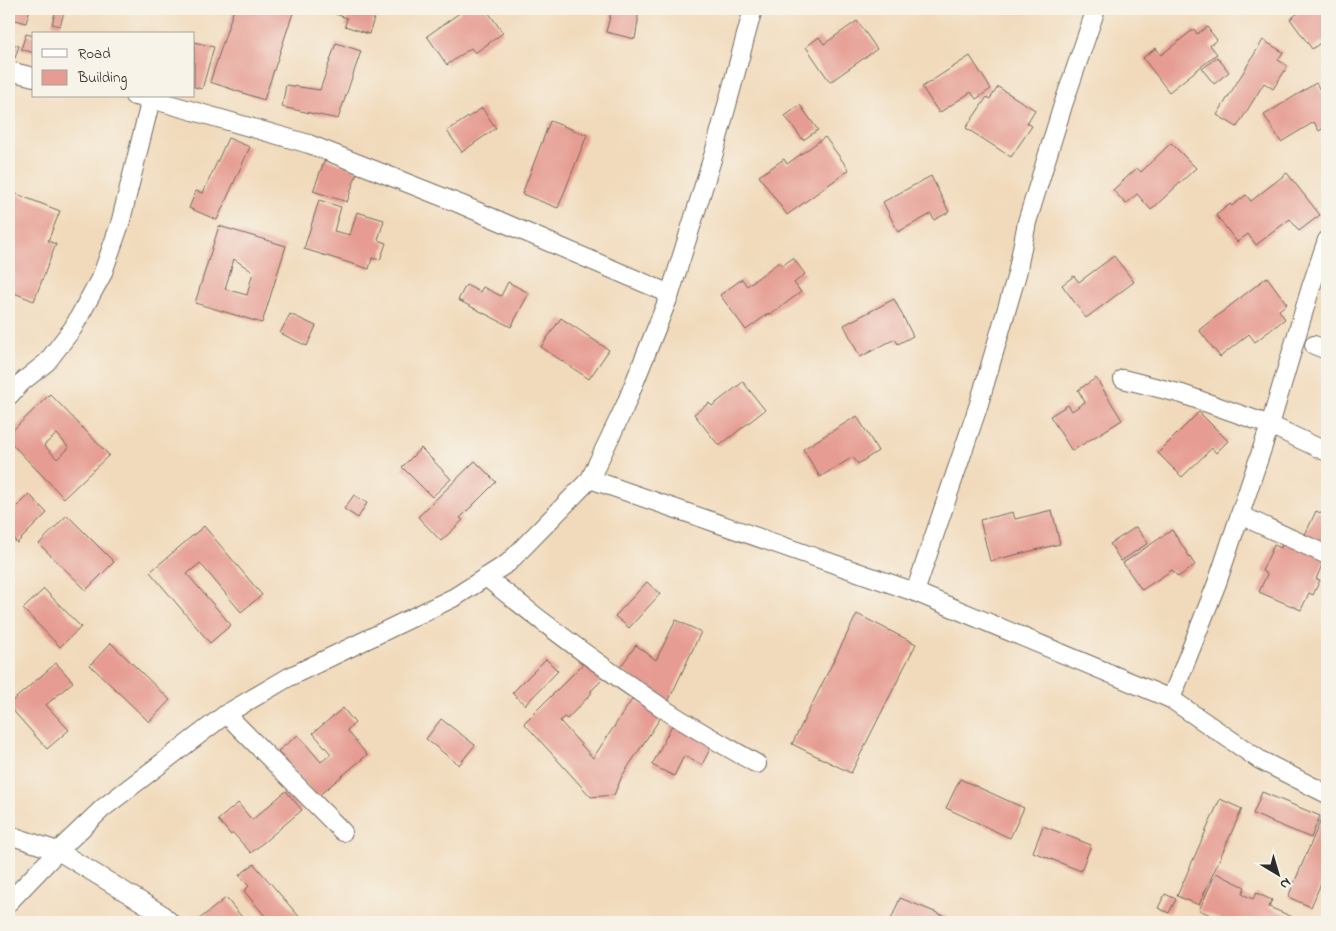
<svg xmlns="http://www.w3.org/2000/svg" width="1336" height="931" viewBox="0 0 1336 931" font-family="'Indie Flower',sans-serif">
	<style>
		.building { fill: #e69c92; fill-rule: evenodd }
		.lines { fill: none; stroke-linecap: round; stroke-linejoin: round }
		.street-casing { stroke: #70685d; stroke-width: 20 }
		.street { stroke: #fff; stroke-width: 18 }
	</style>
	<rect width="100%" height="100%" fill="#f7f3e8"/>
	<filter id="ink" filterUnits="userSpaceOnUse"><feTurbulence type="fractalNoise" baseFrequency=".02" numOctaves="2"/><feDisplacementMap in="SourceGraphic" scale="10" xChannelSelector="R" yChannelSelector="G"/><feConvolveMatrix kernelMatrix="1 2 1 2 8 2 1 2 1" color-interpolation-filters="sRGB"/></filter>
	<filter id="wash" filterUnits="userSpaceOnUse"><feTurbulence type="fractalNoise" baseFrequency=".0096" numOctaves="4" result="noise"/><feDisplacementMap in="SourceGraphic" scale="20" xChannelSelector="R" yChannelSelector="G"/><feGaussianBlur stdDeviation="1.12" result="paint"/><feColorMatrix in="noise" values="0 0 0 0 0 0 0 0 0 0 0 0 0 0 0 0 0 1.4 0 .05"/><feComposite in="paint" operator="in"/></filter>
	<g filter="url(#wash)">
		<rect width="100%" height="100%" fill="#f1dabb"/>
		<g id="blocks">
			<g class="building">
				<polygon points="9,9 30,9 26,23 9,18"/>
				<polygon points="56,9 65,9 60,26 52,24"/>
				<polygon points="234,9 290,9 294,10 264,100 210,82"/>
				<polygon points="321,9 377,9 369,34 345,26 347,18"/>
				<polygon points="459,9 486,9 503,33 475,53 471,48 447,65 427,36 461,12"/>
				<polygon points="612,9 638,9 638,21 635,39 606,32"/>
				<polygon points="1304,9 1327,9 1327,38 1312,49 1290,19"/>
				<polygon points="857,21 877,49 830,82 806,47 819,37 824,44"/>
				<polygon points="1207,27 1217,40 1210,45 1217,54 1169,92 1143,58 1156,48 1161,55 1194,29 1197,34"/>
				<polygon points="26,34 34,36 34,53 21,49"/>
				<polygon points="1263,40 1283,52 1278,60 1288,66 1273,89 1264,83 1237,127 1217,115"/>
				<polygon points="194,42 214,47 202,89 194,87"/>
				<polygon points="9,43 19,46 15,58 9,56"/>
				<polygon points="336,43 361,51 338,119 282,107 286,85 320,90"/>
				<polygon points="970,56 991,89 976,99 971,92 939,113 922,87"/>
				<polygon points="1217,57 1229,72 1214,84 1202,69"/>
				<polygon points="1316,83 1327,102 1327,126 1319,131 1314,122 1281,142 1264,115"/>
				<polygon points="998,87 1035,110 1027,123 1032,126 1011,157 966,128 987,97 990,99"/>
				<polygon points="800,105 818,130 803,140 785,116"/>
				<polygon points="482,108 496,128 462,152 447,131"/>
				<polygon points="550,121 587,135 558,208 522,194"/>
				<polygon points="825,137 849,170 787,215 759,176 784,159 787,164"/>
				<polygon points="228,138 250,147 217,220 189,208 196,191 203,193"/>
				<polygon points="1171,143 1196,168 1151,210 1137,194 1126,204 1113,190 1137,168 1141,172"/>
				<polygon points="325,159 358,170 347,202 313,191"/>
				<polygon points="1287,173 1320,215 1299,231 1290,219 1256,245 1248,234 1237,242 1216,215 1230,204 1232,206 1246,195 1251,201"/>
				<polygon points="931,176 949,212 934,220 931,214 898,232 883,202"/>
				<polygon points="14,193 60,211 48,241 56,244 34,301 9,291 9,206"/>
				<polygon points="319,200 341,207 334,231 350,235 357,212 384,220 378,240 386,243 380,260 372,258 369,269 304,249"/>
				<path d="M219 226 286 246 262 323 195 303ZM234 259 253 272 247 295 225 289Z"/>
				<polygon points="1114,256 1134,282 1086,318 1062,285 1074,276 1079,282"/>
				<polygon points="793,258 805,274 794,283 801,292 770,315 769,313 746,330 720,295 742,279 747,286 779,262 782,266"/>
				<polygon points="1267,277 1287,304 1279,310 1285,319 1255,342 1249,334 1220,357 1199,330"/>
				<polygon points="508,282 529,293 511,327 458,300 466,285 480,292 483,287 501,296"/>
				<polygon points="894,299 913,336 898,344 895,339 860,357 844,325"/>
				<polygon points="290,314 316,326 307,346 280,333"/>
				<polygon points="561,318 609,350 589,379 541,347"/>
				<polygon points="1096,378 1122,420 1072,451 1050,416 1068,405 1072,411 1085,402 1078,390"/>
				<polygon points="743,382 765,410 719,446 694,414 709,403 712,406"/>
				<path d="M50 394 109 455 64 498 9 441V434ZM57 434 69 448 57 459 44 445Z"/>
				<polygon points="1199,412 1228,441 1216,453 1212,448 1182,477 1158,453"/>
				<polygon points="857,416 878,451 858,464 853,457 820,477 803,449"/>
				<polygon points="421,448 451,479 432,497 402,467"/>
				<polygon points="475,461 496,482 460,518 463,520 441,541 418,517"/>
				<polygon points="29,494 47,513 17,543 9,534 9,514"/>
				<polygon points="354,495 367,503 358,518 344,509"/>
				<polygon points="1052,510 1060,544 990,561 980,520 1013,512 1015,519"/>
				<polygon points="1316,511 1327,516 1327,548 1304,537"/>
				<polygon points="67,515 114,562 86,590 39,544"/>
				<polygon points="204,526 262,595 241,612 200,563 187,574 231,625 210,643 150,572"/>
				<polygon points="1136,527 1148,543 1121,561 1110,544"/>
				<polygon points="1172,530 1195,565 1178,577 1172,570 1142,590 1123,563"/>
				<polygon points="1284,539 1325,558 1316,579 1320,580 1313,595 1309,593 1301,610 1259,592 1267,574 1262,571 1274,545 1281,548"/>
				<polygon points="647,582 660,594 629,628 615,616"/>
				<polygon points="44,589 81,627 60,647 23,609"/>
				<polygon points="857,614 916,644 851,773 792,744"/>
				<polygon points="676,620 701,632 668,702 619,669 636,645 656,660"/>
				<polygon points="111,643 170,700 149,722 90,665"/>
				<polygon points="546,659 558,671 525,705 512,693"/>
				<polygon points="587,660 604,678 591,691 591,694 567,719 564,717 560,721 593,758 633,698 661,717 622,776 614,795 591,797 524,723"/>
				<polygon points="56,663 73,682 46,705 69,730 47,749 9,706 9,704"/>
				<polygon points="343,708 355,723 347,730 367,755 317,797 278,751 298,735 321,762 331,754 313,733"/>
				<polygon points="441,719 475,745 459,765 426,739"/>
				<polygon points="672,725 712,745 702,765 684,756 674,776 652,765"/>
				<polygon points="960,779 1024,808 1010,838 946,808"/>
				<polygon points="286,791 302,810 251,853 233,833 231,835 218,820 238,803 252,820"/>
				<polygon points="1262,792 1320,816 1311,838 1253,814"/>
				<polygon points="1220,799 1242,809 1199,905 1177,896"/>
				<polygon points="1327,806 1327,869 1311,907 1288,897"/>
				<polygon points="1043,826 1091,845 1081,871 1033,852"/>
				<polygon points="254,864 302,920 298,922 260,922 266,917 244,891 249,886 239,875"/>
				<polygon points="1216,873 1245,887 1242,894 1253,899 1256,893 1272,900 1269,907 1295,918 1293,922 1227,922 1199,910"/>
				<polygon points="1165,894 1176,899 1169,913 1158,908"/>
				<polygon points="226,898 246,922 200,922 198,920"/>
				<polygon points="900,898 960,922 890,922"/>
				<polygon points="1318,917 1327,921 1327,922 1315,922"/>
			</g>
		</g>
	</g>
	<g filter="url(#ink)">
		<use href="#blocks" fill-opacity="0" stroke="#70685d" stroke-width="1"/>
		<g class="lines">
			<defs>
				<g id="street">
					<polyline points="9,71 34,77"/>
					<polyline points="134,96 151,99 309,144 460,204 670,294"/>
					<polyline points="1314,345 1327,350"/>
					<polyline points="1123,379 1182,394 1270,425 1327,452"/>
					<polyline points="9,396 22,382 47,362 73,328 102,275 120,224 151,99"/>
					<polyline points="590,479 915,592 1171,699 1260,760 1327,794"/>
					<polyline points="1240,515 1327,555"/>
					<path d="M486 577C544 624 603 668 664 709 694 729 726 746 757 764"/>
					<polyline points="915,592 978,407 1017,274 1027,222 1063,105 1096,9"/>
					<polyline points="1171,699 1217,583 1270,425 1311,287 1327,240"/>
					<polyline points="226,714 343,832"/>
					<polyline points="9,835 58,851 160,913 170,922"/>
					<polyline points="9,902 58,851 103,808 226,714 289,677 455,597 486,577 508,563 590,479 625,406 670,294 714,153 753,9"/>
				</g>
			</defs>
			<use href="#street" class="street-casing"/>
			<use href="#street" class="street"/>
		</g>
	</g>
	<rect width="1336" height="931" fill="none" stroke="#f7f3e8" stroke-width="30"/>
	<rect x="32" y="32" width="162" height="65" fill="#f7f3e8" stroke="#a5a39c"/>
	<rect x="42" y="49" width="25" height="8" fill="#ffffff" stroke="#a5a39c"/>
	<text x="78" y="58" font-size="15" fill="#2b2b2b">Road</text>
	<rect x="42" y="70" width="25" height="15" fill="#e69c92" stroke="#a5a39c"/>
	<text x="78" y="82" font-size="15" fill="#2b2b2b">Building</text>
	<g transform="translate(1278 874) rotate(142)" stroke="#f7f3e8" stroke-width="4" paint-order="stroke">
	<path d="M0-4L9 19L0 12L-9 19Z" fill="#2b2b2b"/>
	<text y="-8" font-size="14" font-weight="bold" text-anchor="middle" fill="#2b2b2b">N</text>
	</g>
</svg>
